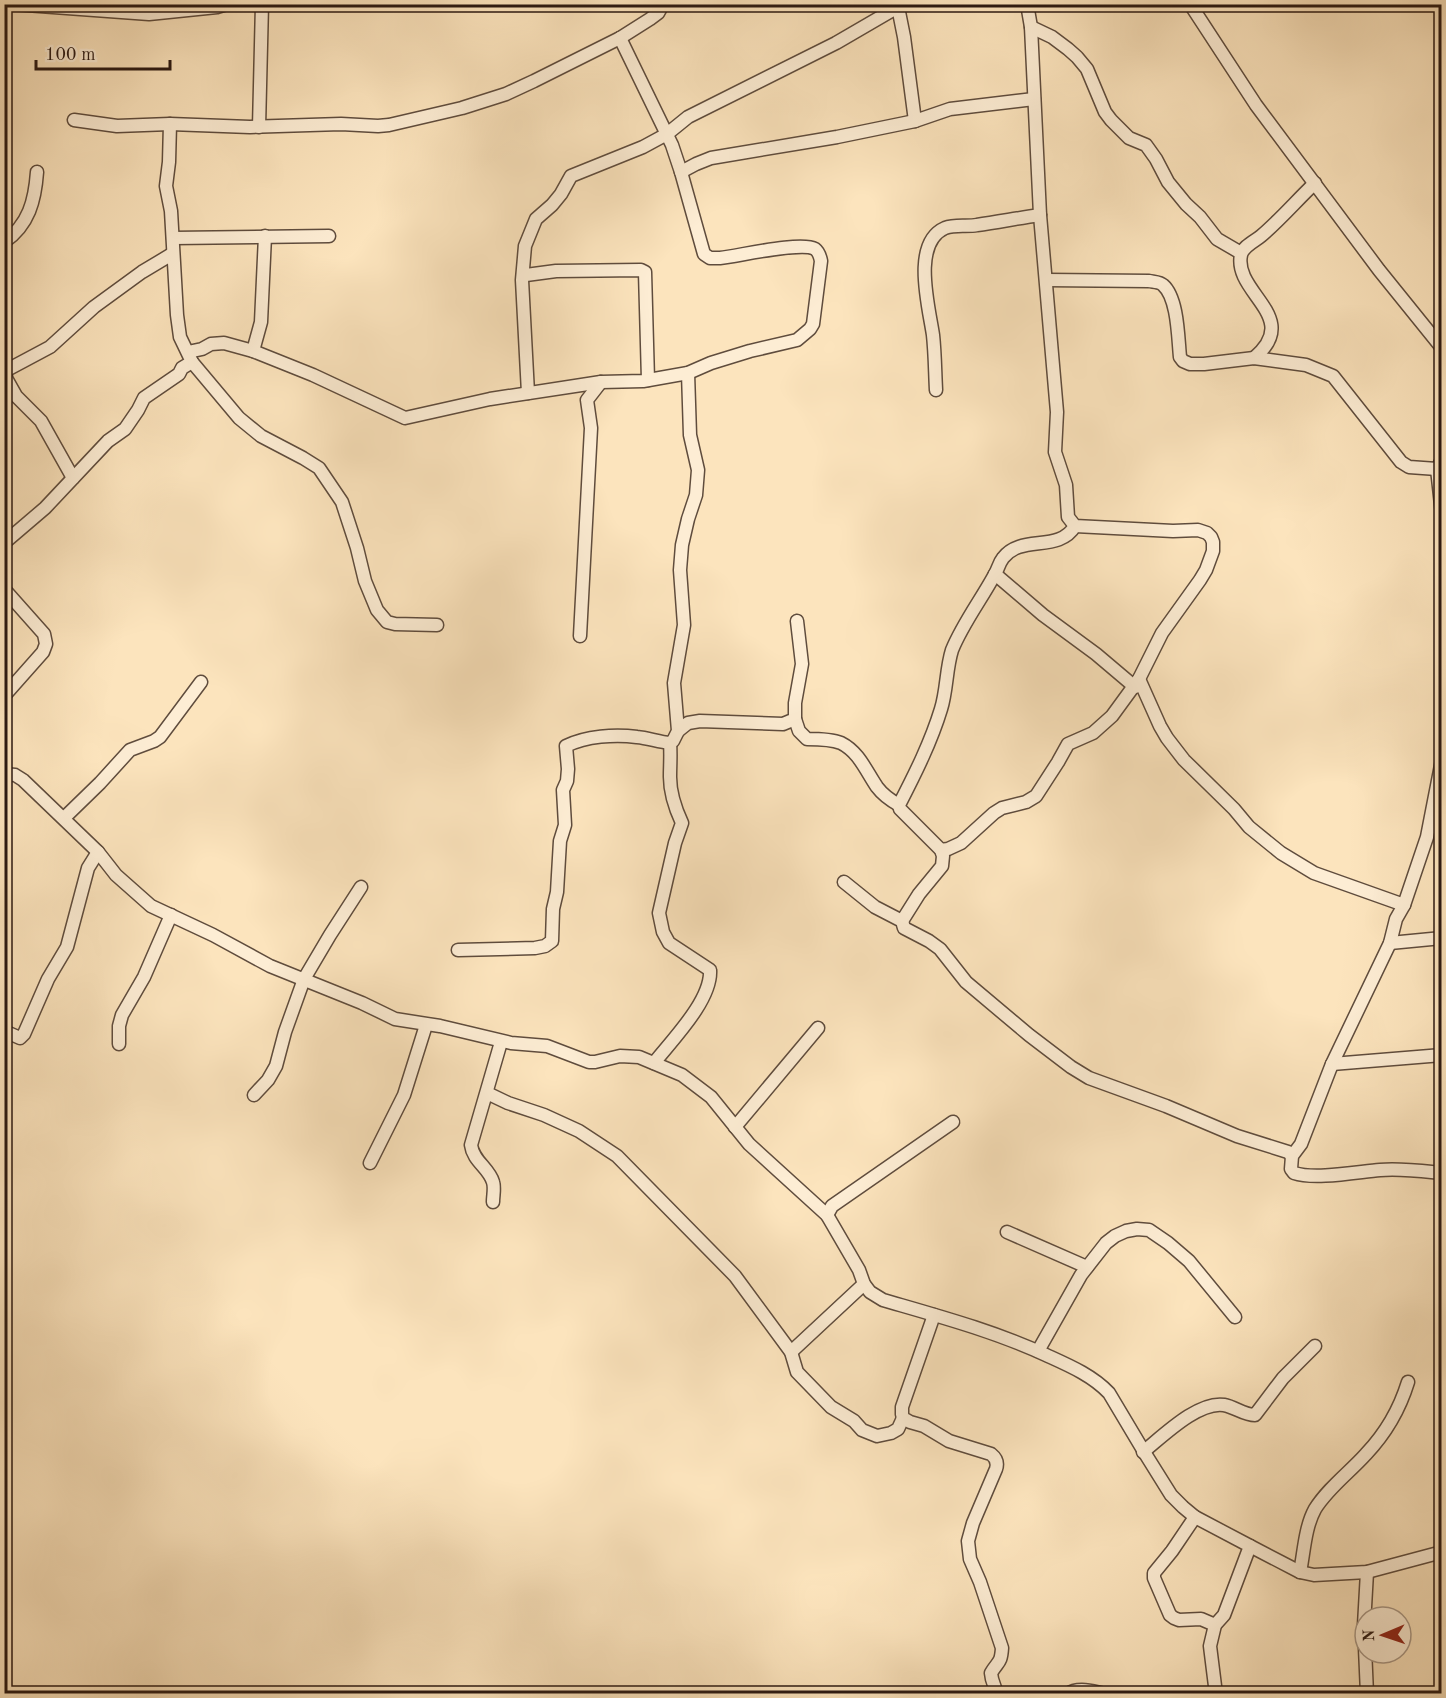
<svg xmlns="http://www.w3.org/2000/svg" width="1446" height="1698" viewBox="0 0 1446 1698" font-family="'Old Standard TT',serif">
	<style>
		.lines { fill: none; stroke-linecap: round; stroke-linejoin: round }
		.minor-casing { stroke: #5f4c3d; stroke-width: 15 }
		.minor { stroke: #fdedd4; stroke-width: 12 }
	</style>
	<rect width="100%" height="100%" fill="#fce4bd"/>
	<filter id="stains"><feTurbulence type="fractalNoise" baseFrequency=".00333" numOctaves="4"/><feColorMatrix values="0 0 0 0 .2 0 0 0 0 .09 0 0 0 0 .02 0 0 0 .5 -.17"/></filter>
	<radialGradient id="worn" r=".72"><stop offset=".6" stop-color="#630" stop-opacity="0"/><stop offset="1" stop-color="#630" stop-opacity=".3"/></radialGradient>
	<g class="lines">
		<defs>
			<g id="minor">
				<polyline points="12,4 149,14 217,7 227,4"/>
				<polyline points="1190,4 1256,105 1379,270 1442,348"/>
				<polyline points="898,7 904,37 915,121"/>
				<polyline points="1031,27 1052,37 1068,49 1077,57 1087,69 1105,112 1111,120 1129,138 1146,145 1156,159 1168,182 1186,204 1200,217 1217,239 1241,253"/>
				<polyline points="74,120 117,126 170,124 250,127 341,124 378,126 389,125 462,108 506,94 534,81 620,38 650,19 658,13 663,4"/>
				<polyline points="259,127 262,4"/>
				<polyline points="681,172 696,164 711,158 837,137 915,121 950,109 1034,99"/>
				<polyline points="173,238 329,236"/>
				<path d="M4 242C29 225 35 200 37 172"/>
				<polyline points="523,277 526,275 556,271 641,270 645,272 648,380"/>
				<path d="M1047 280 1149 281C1154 282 1160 282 1163 285 1178 298 1178 338 1180 357L1183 361 1190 364H1204L1254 358 1306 365 1333 376 1401 462 1409 467 1437 469"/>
				<polyline points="253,351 261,322 265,236"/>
				<path d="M188 352 202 349 211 344 224 343 253 351 313 375 405 418 490 399 601 382 643 381 688 373 711 363 750 351 797 340 810 329 813 324 821 261C820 256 819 252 815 249 801 241 739 256 720 258H710L704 254 681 172 672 145 620 38"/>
				<path d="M1254 358C1303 317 1233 293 1241 255 1243 246 1255 241 1261 236 1280 220 1297 200 1315 183"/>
				<polyline points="192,362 239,418 261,436 303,458 319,468 342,502 357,548 365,581 377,610 387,622 395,624 437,625"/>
				<polyline points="4,371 7,380 16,396 41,421 73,478"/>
				<polyline points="5,371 50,347 94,307 142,272 172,254"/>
				<path d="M936 390C935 371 935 353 933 335 929 307 911 243 945 228 955 224 967 227 977 225 998 222 1019 218 1040 215"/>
				<polyline points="528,393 522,280 525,246 536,219 552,205 561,194 571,176 643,147 667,134 688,117 836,43 903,4"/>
				<polyline points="1442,460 1437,469 1442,514"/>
				<polyline points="4,543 45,508 108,441 125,429 138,410 144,398 179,374 182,368 192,362 180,337 177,315 171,211 166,186 169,162 170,124"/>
				<polyline points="995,574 1043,615 1096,654 1135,687"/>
				<polyline points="4,589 44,634 46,644 43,652 4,696"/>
				<polyline points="580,636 591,428 587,400 601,382"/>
				<polyline points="1139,679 1160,726 1167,738 1184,760 1234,809 1249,827 1281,853 1314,873 1404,905"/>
				<path d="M795 719 799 731 807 739C818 739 831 739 841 743 859 752 866 771 877 787 883 795 890 800 899 805"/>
				<polyline points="678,731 688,723 700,721 783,724 795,719 795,703 802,664 797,621"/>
				<path d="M1442 760 1427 837 1404 905 1396 919 1390 943 1332 1064 1301 1144 1292 1156 1291 1169 1294 1173C1315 1180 1357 1172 1380 1170 1399 1168 1422 1171 1442 1173"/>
				<path d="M4 774 15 775 23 780 98 852 116 875 151 906 213 935 270 966 362 1003 395 1019 440 1026 511 1043 547 1046 589 1062H595L620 1056 639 1057 682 1075 711 1097 749 1144 827 1215 859 1270 864 1284 870 1292 883 1300C938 1316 994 1331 1046 1355 1068 1365 1092 1375 1109 1393L1146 1455 1171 1495 1183 1507 1195 1517 1250 1546 1224 1615 1215 1625 1210 1646 1216 1694"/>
				<polyline points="64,818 100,783 130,750 154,741 160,737 201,682"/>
				<polyline points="941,850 948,849 961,843 994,813 1002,808 1026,802 1036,796 1058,762 1068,744 1093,733 1112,716 1139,679 1162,633 1200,580 1206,570 1213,551 1213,542 1211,537 1207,533 1198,530 1173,531 1075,526 1068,517 1066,485 1055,452 1057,412 1040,215 1031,27 1027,4"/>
				<polyline points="844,882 875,907 902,921 904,928 929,941 940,949 966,982 1029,1035 1071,1067 1089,1078 1166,1106 1237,1136 1288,1152 1292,1156"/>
				<path d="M902 921 919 894 942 866 943 856 941 850 900 809 899 805C915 774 931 742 941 709 947 690 946 669 952 650 963 623 981 600 995 574 998 569 999 563 1003 558 1021 534 1059 553 1075 526"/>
				<polyline points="1390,943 1442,938"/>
				<path d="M458 950 535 948 545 946 552 941 553 909 557 892 560 841 565 825 563 790 567 781 568 769 566 746C586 736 615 734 637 737 648 738 659 742 670 743L673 741 678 731 674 683 684 625 680 570 682 545 688 519 696 495 698 470 690 435 688 373"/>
				<polyline points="4,1031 20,1038 24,1034 48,979 67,947 88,868 98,852"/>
				<polyline points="119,1044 119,1026 122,1015 144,977 171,915"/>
				<path d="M654 1063C672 1040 712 1000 710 970L669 943 663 932 659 913 675 843 682 823C675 808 670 793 670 777 670 765 671 755 670 743"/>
				<polyline points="1332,1064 1442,1055"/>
				<polyline points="487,1093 508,1103 544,1115 579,1131 617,1156 735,1276 791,1352 797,1372 831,1407 854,1421 862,1430 877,1436 891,1433 898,1429 903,1418"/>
				<polyline points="254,1095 268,1080 276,1066 285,1032 304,979 330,935 361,887"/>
				<polyline points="735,1127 818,1028"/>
				<polyline points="370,1163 404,1095 426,1025"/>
				<path d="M493 1202C493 1195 495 1188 493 1182 489 1168 473 1161 471 1145L501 1042"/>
				<polyline points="827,1215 832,1206 953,1122"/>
				<polyline points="1007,1232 1087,1267"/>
				<path d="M934 1315 902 1407V1414L903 1418 910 1422 924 1426 949 1441 991 1454C996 1458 998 1463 996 1469L973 1523 968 1541 970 1559 980 1582 1002 1648C1001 1664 998 1661 991 1673L992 1679 997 1694"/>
				<polyline points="1038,1351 1081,1275 1106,1243 1115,1236 1126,1231 1137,1229 1149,1230 1168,1243 1189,1261 1235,1317"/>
				<polyline points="791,1352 864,1284"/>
				<path d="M1143 1452C1163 1436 1198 1401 1224 1405 1235 1407 1244 1415 1255 1415L1283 1378 1315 1346"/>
				<polyline points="1195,1517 1172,1551 1154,1573 1154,1578 1170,1615 1174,1618 1179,1620 1201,1619 1215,1625"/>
				<polyline points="1250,1546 1300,1572 1314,1575 1367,1572 1442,1552"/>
				<path d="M1300 1572C1304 1552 1305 1527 1315 1509 1328 1488 1350 1472 1366 1454 1385 1434 1400 1408 1408 1382"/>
				<polyline points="1367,1572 1364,1625 1367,1694"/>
				<path d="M1068 1694C1077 1687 1093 1691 1105 1694"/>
			</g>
		</defs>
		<use href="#minor" class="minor-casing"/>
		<use href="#minor" class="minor"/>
	</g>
	<rect width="1446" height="1698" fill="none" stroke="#fce4bd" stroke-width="24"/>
	<rect x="6" y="6" width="1434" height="1686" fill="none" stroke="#2b1912" stroke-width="3"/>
	<rect x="12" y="12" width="1422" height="1674" fill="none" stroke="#2b1912" stroke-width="1.5"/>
	<g transform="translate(1383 1635) rotate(268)"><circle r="28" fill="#fdedd4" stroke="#a99886" stroke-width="1.5"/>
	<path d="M0-4.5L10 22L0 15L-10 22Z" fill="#8f2418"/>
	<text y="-9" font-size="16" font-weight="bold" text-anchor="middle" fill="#2b1912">N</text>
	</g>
	<path d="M36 60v9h134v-9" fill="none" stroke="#2b1912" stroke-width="3"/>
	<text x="45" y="60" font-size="18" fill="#2b1912" stroke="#fdedd4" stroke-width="4.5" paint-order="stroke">100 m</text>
	<rect width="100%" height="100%" filter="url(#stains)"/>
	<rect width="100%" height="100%" fill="url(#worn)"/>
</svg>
